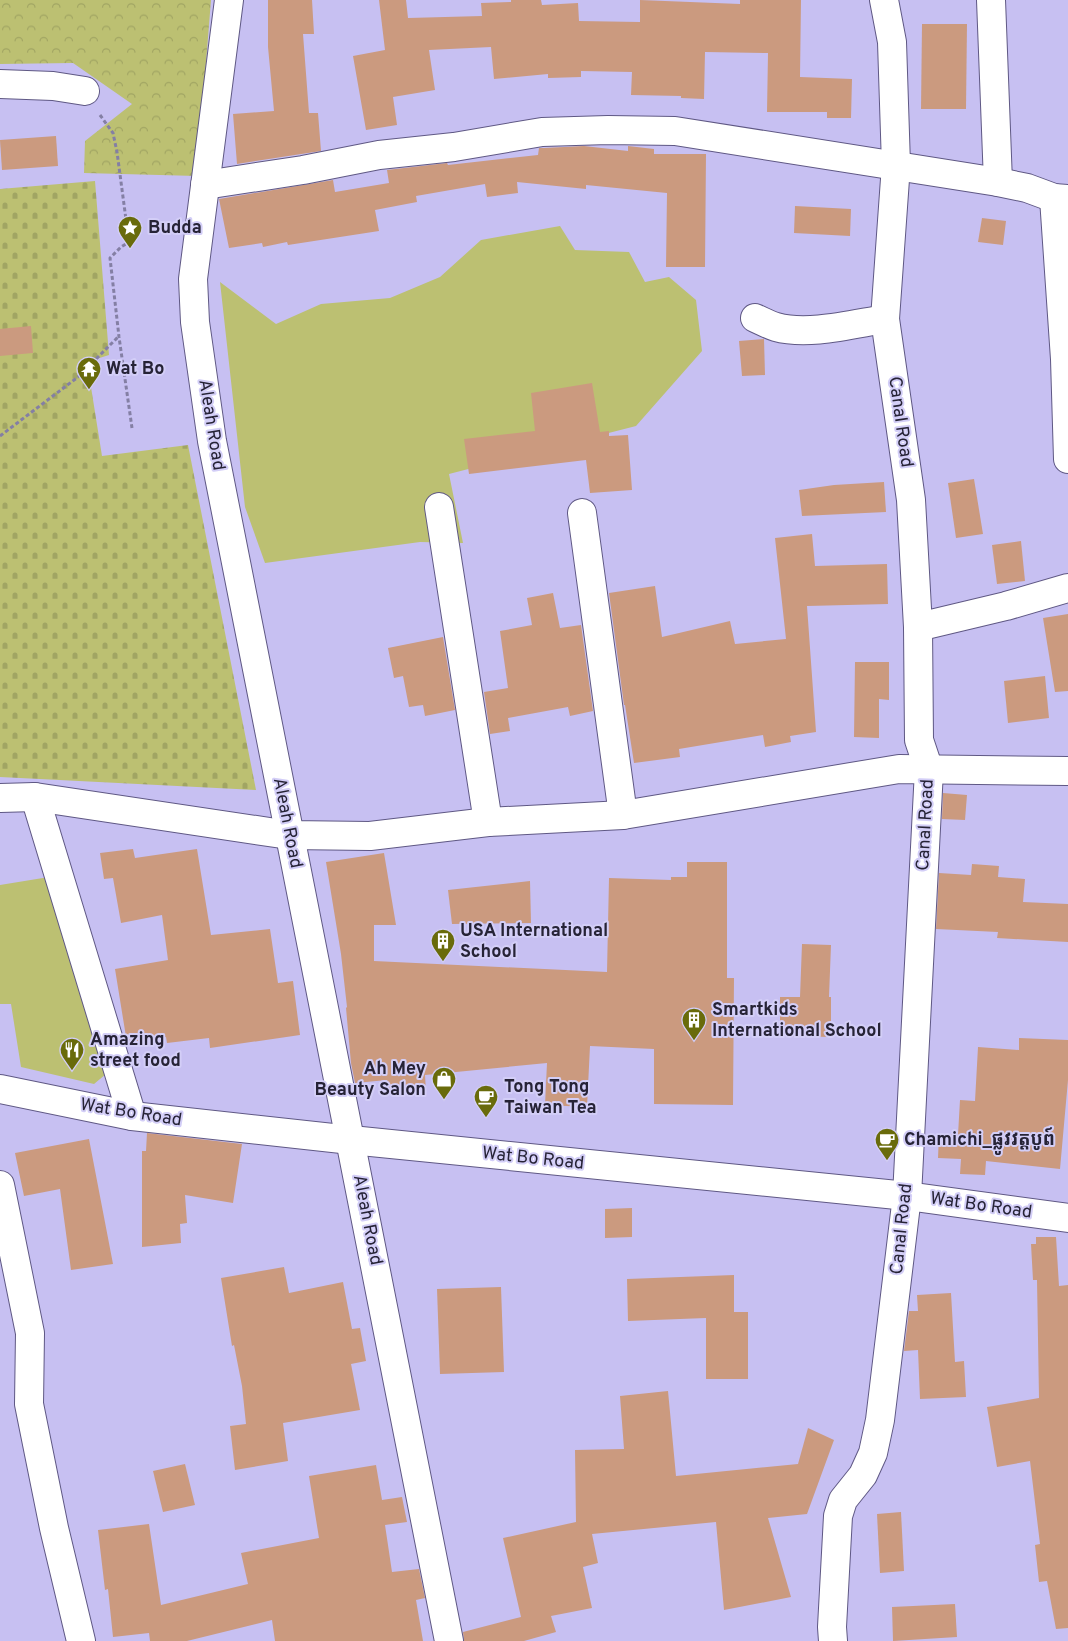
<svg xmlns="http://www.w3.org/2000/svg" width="1068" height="1641" viewBox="0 0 1068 1641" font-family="Overpass,'Noto Sans Khmer',sans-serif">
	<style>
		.green { fill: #bcc072 }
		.forest { fill: url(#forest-crowns) }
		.cemetery { fill: url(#cemetery-stones) }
		.building { fill: #cb9a7f }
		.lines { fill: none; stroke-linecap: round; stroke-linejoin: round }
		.minor-casing { stroke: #5f5884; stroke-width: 30 }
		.path { stroke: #847fa4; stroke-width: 3; stroke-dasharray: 4 2.5; stroke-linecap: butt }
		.minor { stroke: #fff; stroke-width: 28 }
		.labels { text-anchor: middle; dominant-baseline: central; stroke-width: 4; stroke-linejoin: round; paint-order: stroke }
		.poi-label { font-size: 18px; font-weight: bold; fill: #262336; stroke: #d3cef7; text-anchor: start }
		.street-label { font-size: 18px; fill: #262336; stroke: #d3cef7 }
	</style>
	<defs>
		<pattern id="forest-crowns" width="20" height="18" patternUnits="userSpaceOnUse" patternTransform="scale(1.25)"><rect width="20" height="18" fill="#bcc072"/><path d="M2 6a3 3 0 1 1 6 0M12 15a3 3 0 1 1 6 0" fill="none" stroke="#a1a563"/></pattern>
		<pattern id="cemetery-stones" width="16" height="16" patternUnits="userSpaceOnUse" patternTransform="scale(1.25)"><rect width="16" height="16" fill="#bcc072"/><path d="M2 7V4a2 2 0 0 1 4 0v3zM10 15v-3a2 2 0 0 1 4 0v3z" fill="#a1a563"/></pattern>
	</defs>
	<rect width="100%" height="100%" fill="#c7c0f2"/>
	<g class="green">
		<polygon points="560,226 575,250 629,252 645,282 669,277 696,300 702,351 636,426 449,474 463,543 420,542 265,563 245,507 220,282 276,324 321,304 390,298 440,277 481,240"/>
		<polygon points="49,877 112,1069 94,1084 21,1067 11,1004 0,1004 0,885"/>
	</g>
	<polygon class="forest" points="0,0 211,0 197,176 84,173 85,141 132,104 73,63 0,64"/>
	<polygon class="cemetery" points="95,181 109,355 87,362 102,456 188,445 256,790 0,777 0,189"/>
	<g class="building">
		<polygon points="268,0 312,0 314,34 303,34 309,113 318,113 321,151 237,164 233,114 274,111 268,47"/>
		<polygon points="379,0 406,0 408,18 482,16 481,3 511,2 511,0 541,0 542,5 578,3 579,21 640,22 640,0 740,4 740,0 801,0 800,77 852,79 851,118 827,118 827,112 767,112 768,53 705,52 704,99 681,98 681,96 631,95 632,72 581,71 581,77 548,78 548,74 494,79 491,47 429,50 435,90 393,97 397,125 366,130 353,56 385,50"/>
		<polygon points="922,24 967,24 966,109 921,109"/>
		<polygon points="56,136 58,166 2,170 0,140"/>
		<polygon points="584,146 628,151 628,146 654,149 654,154 706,154 705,267 666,267 667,193 586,185 586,189 517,182 518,193 487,197 485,184 416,196 417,202 375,210 379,231 288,245 287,242 263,247 262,243 229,248 219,199 333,180 335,192 389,183 387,170 447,163 448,165 538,155 539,148 544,148"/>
		<polygon points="795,206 851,209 850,236 794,233"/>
		<polygon points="982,218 1006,221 1003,245 978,242"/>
		<polygon points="31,326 33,353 0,356 0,329"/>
		<polygon points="764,339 765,375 742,376 739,341"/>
		<polygon points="592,383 600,432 609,431 609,436 628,435 632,490 590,493 586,460 469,474 464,439 535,431 531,393"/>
		<polygon points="974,479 983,534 956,538 948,483"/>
		<polygon points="884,482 886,512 802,516 799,490 834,485"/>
		<polygon points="812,534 815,566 887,564 888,604 807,606 816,732 790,736 791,742 765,747 763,735 679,749 680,757 634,763 625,705 624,705 609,593 655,586 662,637 730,621 735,644 786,639 775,538"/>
		<polygon points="1021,541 1025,581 997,584 992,545"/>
		<polygon points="553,593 560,628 581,625 593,711 570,716 568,707 508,718 510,731 490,734 484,692 508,688 500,631 532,625 527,598"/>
		<polygon points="1068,614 1068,691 1055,692 1043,618"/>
		<polygon points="443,637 455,710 425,716 423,705 409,707 403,676 394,678 388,648"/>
		<polygon points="855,662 889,662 889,700 879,699 879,738 854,737"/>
		<polygon points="1045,676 1049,718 1008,723 1004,681"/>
		<polygon points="943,793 967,795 965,820 942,819"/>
		<polygon points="133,849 135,858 197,849 211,935 270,929 278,983 293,981 300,1035 210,1048 209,1038 167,1043 166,1037 127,1043 115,969 168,960 162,915 121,923 113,878 104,879 100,853"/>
		<polygon points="384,853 396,925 374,925 374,961 607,972 609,878 671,880 671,877 687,877 687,862 727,862 727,978 734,978 733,1105 654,1104 654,1049 590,1046 587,1107 545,1105 547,1063 425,1075 426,1092 387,1093 387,1080 355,1083 351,1063 346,1008 347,1007 341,954 326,862"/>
		<polygon points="972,864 999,866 998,877 1025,879 1023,902 1068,904 1068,942 997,938 998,932 936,929 939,873 971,875"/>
		<polygon points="530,881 531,923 452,924 448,890"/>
		<polygon points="802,944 831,945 829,997 831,997 831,1037 780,1036 780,997 800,997"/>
		<polygon points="1019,1038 1068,1040 1068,1080 1060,1169 986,1161 985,1175 960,1174 961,1159 938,1158 939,1134 958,1135 960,1100 975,1101 978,1047 1019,1050"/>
		<polygon points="147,1133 242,1144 233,1203 185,1195 187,1223 180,1224 181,1243 142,1247 142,1151 146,1151"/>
		<polygon points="89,1139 113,1264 71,1270 60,1189 24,1196 15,1153"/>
		<polygon points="632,1208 632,1237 605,1238 605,1209"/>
		<polygon points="1036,1237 1056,1237 1059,1286 1068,1285 1068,1628 1056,1629 1047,1581 1039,1582 1035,1545 1040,1544 1030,1461 997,1467 987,1407 1039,1398 1037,1280 1033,1280 1031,1244 1036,1244"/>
		<polygon points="284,1267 289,1293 343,1282 352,1329 360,1328 366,1361 351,1364 360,1410 283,1423 288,1461 235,1470 230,1426 246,1424 242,1386 234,1345 232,1346 221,1278"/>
		<polygon points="734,1275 734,1312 748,1312 748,1379 706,1379 706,1318 628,1321 627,1279"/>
		<polygon points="501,1287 504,1372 440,1374 437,1289"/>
		<polygon points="951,1293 955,1362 964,1361 966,1397 920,1399 918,1350 904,1351 909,1311 918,1311 917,1295"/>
		<polygon points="668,1391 676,1476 798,1464 808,1428 834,1440 807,1514 768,1518 791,1597 724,1610 716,1522 592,1534 598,1563 583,1567 592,1608 551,1616 556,1632 524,1641 464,1641 463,1632 521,1617 503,1538 576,1522 575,1450 624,1449 620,1396"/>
		<polygon points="185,1464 195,1505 163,1512 153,1471"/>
		<polygon points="376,1465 382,1500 402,1497 407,1522 385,1525 392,1572 419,1569 425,1598 416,1600 423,1641 275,1641 272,1620 187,1641 150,1641 149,1633 113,1637 108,1589 105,1590 98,1530 149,1524 161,1605 248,1584 241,1553 319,1538 309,1476"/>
		<polygon points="901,1512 904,1571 880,1573 877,1514"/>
		<polygon points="955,1604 957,1637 893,1641 892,1607"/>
	</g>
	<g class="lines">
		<defs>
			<g id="minor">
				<polyline points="229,0 193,279 195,322 212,441 449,1641"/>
				<polyline points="991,0 998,182"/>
				<polyline points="0,84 53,86 85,91"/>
				<polyline points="205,185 303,170 379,155 454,147 542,132 608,130 675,131 998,182 1027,188 1054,198 1068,199"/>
				<polyline points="1054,198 1065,359 1068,459"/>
				<path d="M755 318C762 321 769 325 776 327 808 336 853 324 885 319"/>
				<polyline points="439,507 488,822"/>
				<polyline points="582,513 623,815"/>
				<polyline points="918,627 1006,606 1068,588"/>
				<polyline points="35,797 132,1116"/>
				<polyline points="0,798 35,797 289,835 370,836 488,822 623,815 899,769 1068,771"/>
				<polyline points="0,1089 132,1116 351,1140 907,1196 1068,1218"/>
				<polyline points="0,1185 30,1333 29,1404 54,1528 81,1641"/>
				<polyline points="833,1641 832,1627 838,1516 843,1500 863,1475 873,1453 880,1420 884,1387 907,1196 929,770 919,740 918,627 911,500 885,319 896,165 892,42 884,0"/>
			</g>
		</defs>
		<use href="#minor" class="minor-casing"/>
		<g class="path">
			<polyline points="100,115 113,133 117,152 129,242 121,247 110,258 119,337 132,428"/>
			<polyline points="0,436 78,377 118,337"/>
		</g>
		<use href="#minor" class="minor"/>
	</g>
	<defs>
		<symbol id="sight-pin" viewBox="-11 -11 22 30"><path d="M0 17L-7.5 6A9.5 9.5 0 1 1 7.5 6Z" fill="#696b0b" stroke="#d3cef7"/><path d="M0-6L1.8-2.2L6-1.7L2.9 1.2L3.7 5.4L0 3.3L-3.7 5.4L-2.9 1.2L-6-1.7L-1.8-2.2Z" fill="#fff"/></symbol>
		<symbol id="temple-pin" viewBox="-11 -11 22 30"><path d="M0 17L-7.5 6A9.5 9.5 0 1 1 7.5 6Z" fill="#696b0b" stroke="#d3cef7"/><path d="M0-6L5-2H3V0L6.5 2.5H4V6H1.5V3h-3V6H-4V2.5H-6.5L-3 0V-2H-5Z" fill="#fff"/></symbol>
		<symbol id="building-pin" viewBox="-11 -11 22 30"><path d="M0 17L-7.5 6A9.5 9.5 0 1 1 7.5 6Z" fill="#696b0b" stroke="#d3cef7"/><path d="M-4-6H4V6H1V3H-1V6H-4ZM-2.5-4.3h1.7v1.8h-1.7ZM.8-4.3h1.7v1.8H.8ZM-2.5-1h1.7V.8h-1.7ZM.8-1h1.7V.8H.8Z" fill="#fff"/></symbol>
		<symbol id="restaurant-pin" viewBox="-11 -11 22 30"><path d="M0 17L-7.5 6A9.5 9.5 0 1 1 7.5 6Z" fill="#696b0b" stroke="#d3cef7"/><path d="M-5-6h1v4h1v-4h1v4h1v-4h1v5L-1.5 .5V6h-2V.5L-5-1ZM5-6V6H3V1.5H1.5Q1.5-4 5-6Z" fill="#fff"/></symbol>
		<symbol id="shop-pin" viewBox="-11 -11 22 30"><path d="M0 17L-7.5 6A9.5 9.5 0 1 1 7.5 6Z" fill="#696b0b" stroke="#d3cef7"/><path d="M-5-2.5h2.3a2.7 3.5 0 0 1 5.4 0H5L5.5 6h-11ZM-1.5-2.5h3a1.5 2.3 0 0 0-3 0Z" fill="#fff"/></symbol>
		<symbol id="cafe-pin" viewBox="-11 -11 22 30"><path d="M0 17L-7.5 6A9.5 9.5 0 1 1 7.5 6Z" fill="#696b0b" stroke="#d3cef7"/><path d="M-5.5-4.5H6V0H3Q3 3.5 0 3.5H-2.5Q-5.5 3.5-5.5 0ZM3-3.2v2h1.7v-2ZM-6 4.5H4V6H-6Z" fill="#fff"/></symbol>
	</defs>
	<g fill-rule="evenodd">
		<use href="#sight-pin" x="116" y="214" width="28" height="38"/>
		<use href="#temple-pin" x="75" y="355" width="28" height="38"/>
		<use href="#building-pin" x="429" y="927" width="28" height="38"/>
		<use href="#building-pin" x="680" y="1006" width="28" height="38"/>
		<use href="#restaurant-pin" x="58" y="1036" width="28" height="38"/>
		<use href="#shop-pin" x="430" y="1065" width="28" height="38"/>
		<use href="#cafe-pin" x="472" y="1083" width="28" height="38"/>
		<use href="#cafe-pin" x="873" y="1126" width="28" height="38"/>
	</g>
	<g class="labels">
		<g class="poi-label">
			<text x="148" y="228">Budda</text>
			<text x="106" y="369">Wat Bo</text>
			<text x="460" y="931">USA International<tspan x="460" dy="21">School</tspan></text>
			<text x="712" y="1010">Smartkids<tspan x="712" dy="21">International School</tspan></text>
			<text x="90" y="1040">Amazing<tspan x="90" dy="21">street food</tspan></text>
			<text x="426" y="1069" text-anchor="end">Ah Mey<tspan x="426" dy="21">Beauty Salon</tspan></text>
			<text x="504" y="1087">Tong Tong<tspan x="504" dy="21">Taiwan Tea</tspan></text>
			<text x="904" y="1140">Chamichi_ផ្លូវវត្តបូព៍</text>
		</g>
		<g class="street-label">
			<text transform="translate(900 422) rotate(82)">Canal Road</text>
			<text transform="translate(211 425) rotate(81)">Aleah Road</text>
			<text transform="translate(287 823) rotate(79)">Aleah Road</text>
			<text transform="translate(926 825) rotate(-87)">Canal Road</text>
			<text transform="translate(131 1113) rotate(9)">Wat Bo Road</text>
			<text transform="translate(533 1159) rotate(6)">Wat Bo Road</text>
			<text transform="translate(981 1206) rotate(8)">Wat Bo Road</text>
			<text transform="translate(367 1220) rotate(79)">Aleah Road</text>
			<text transform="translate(902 1229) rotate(-84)">Canal Road</text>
		</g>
	</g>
</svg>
